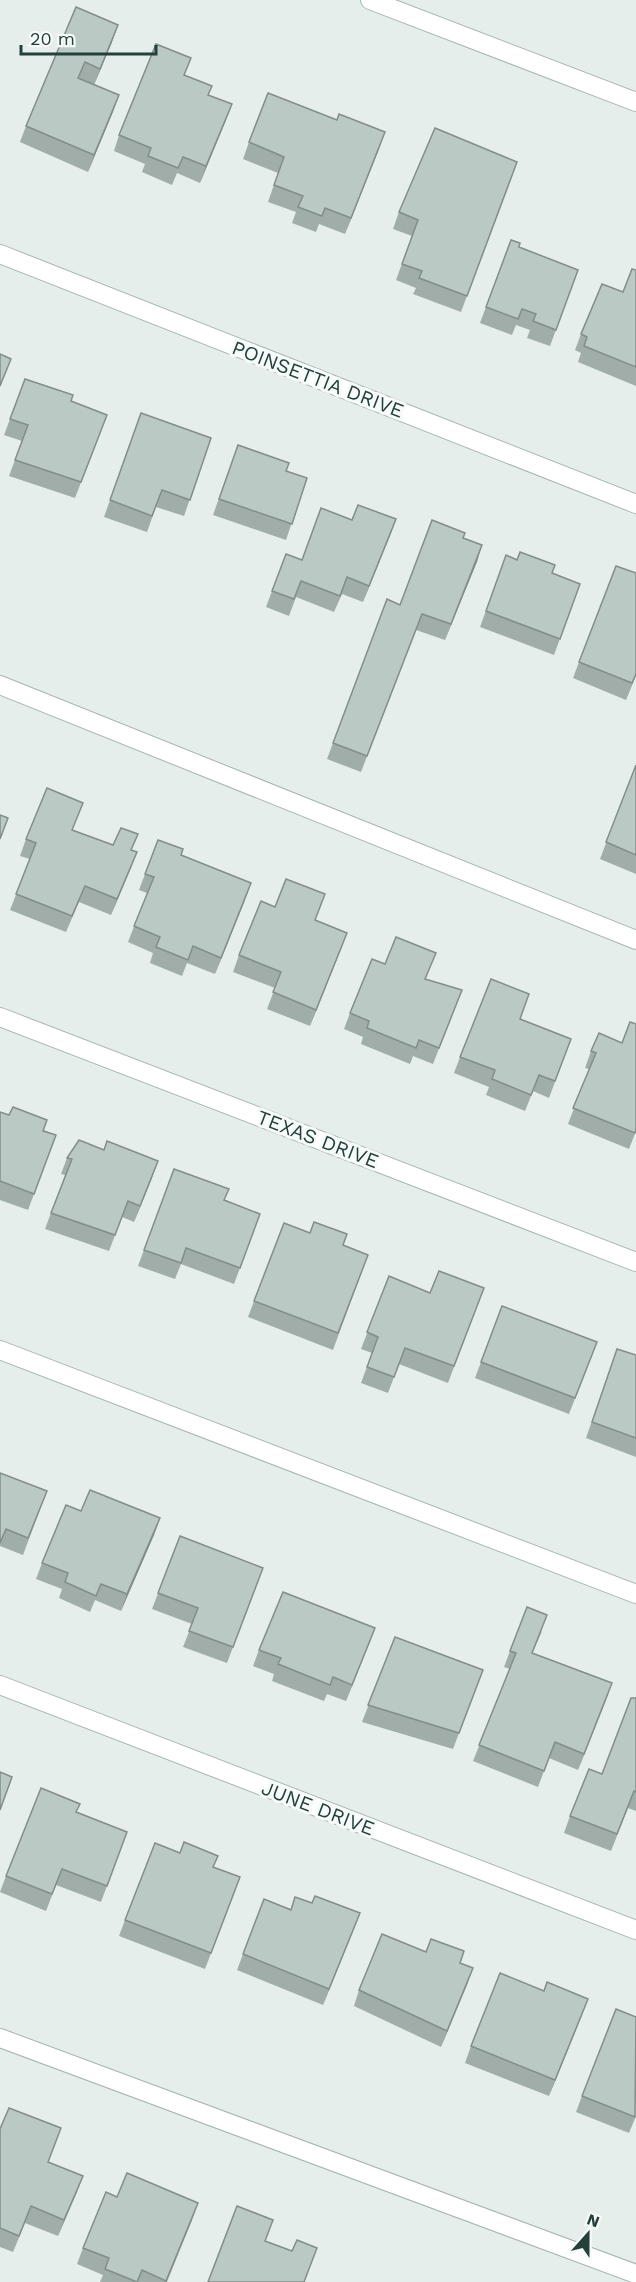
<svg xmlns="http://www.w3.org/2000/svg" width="636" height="2282" viewBox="0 0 636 2282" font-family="'Work Sans',sans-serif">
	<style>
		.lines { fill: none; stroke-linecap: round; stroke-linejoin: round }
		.service-casing { stroke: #a7b6b3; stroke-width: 20 }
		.minor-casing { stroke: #a7b6b3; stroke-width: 20 }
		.service { stroke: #fff; stroke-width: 18 }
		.minor { stroke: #fff; stroke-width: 18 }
		.wall { fill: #a1ada9 }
		.shaded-wall { fill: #838d89 }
		.building { fill: #bbc9c4; stroke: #838d89; stroke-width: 1.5 }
		.labels { text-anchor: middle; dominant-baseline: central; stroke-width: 6; stroke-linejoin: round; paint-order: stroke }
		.street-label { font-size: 20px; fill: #24403b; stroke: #f6faf9 }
	</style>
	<rect width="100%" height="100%" fill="#e5eeeb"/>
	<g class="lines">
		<defs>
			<g id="service">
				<polyline points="370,0 636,102"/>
				<polyline points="0,685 636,940"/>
				<polyline points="0,1350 636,1594"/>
				<polyline points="0,2038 636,2274"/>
			</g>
			<g id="minor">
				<polyline points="0,254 636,504"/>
				<polyline points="0,1017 636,1262"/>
				<polyline points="0,1685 636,1930"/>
			</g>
		</defs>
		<use href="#service" class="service-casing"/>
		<use href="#minor" class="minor-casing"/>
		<use href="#service" class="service"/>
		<use href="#minor" class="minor"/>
	</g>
	<g class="wall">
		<polygon points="76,7 112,42 94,85 119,95 88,172 20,142 26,126"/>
		<polygon points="184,75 208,95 226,120 200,183 177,173 172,185 142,172 145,164 114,151 119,135"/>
		<polygon points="249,142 379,149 345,234 319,224 316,232 292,223 296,212 268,202 278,173 243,159"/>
		<polygon points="517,162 461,312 413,294 416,288 396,280 412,236 393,229 399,212"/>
		<polygon points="511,240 519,247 578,270 550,346 527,338 530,330 516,325 512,335 480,323"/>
		<polygon points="636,270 636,386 578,362 581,353 575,350 581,334 623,292"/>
		<polygon points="25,379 71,401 107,415 75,498 9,476 22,441 4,435"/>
		<polygon points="141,413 211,438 184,516 156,507 147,532 104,517"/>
		<polygon points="238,445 286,471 307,478 286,540 213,515"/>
		<polygon points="396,519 363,602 342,594 334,612 296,597 289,616 266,607 286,554 302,560 352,520"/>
		<polygon points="463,538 482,545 445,640 416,630 361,772 327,759 387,599 400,605"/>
		<polygon points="520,552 552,573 580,584 554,655 480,627 506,555 517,559"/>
		<polygon points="579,662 636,676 626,700 573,678"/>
		<polygon points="636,765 636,874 600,859"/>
		<polygon points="73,830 113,845 137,852 111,915 79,902 66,932 10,910 30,859 20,856 26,839"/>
		<polygon points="181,855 245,900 215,974 187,963 182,976 150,963 153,953 128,942 147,893 139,890 145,874"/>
		<polygon points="275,907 315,920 341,949 310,1026 267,1009 275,988 233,972 239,955"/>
		<polygon points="426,979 462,990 433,1064 413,1056 410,1064 361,1044 363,1037 344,1029 350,1013"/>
		<polygon points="520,1019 571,1039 549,1098 533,1091 525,1111 486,1095 489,1087 454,1073 460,1057"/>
		<polygon points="636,1024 636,1131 629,1149 568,1124 589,1069 585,1068 591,1051 622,1043"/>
		<polygon points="0,1112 56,1135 28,1210 0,1200"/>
		<polygon points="67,1158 152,1178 134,1222 122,1217 109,1251 45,1229 65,1175 61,1174"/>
		<polygon points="174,1169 225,1200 260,1214 234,1284 181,1264 175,1279 138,1266"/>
		<polygon points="284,1223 368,1255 333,1350 248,1317"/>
		<polygon points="389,1276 430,1293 484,1288 448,1383 399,1364 388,1393 361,1383 372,1353 361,1349"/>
		<polygon points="502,1306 597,1342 569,1414 475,1378"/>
		<polygon points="617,1349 636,1355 636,1457 586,1438"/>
		<polygon points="0,1473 47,1491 23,1555 0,1546"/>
		<polygon points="81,1511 160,1518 154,1535 121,1611 95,1600 90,1612 59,1598 62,1589 36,1579 42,1563"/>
		<polygon points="180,1536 263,1568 227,1663 183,1647 192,1624 152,1609"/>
		<polygon points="375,1628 346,1701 327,1694 324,1701 272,1681 274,1674 253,1666 259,1650"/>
		<polygon points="542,1631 532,1654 606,1700 578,1770 549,1758 538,1787 473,1761 510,1669 504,1667 510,1651"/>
		<polygon points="395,1637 483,1670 453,1749 362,1722"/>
		<polygon points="636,1698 636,1811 628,1808 611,1851 564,1833 570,1816 602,1774"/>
		<polygon points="77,1812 127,1832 101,1902 56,1885 46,1911 0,1892 6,1876"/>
		<polygon points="214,1867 234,1894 205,1969 119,1936 125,1920"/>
		<polygon points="264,1899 291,1909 312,1903 360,1913 323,2005 237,1970"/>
		<polygon points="426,1952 473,1968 441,2047 354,2006 359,1990"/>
		<polygon points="582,2015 549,2096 465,2063 471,2046"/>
		<polygon points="582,2096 636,2116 629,2133 576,2112"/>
		<polygon points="0,2129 55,2145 48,2162 83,2176 58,2236 25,2223 13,2252 0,2247"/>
		<polygon points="117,2197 192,2220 167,2282 100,2282 103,2275 77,2264 83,2248"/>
	</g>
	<g class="shaded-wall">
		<polygon points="118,25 112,42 94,85 100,69"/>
		<polygon points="119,95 113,112 88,172 94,155"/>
		<polygon points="232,104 226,120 200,183 206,166"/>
		<polygon points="385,132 379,149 345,234 351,218"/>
		<polygon points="396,519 390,536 363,602 369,586"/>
		<polygon points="482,545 477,562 445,640 451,624"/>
		<polygon points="137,852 131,868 111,915 117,899"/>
		<polygon points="251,883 245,900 215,974 221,958"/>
		<polygon points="347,933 341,949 310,1026 316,1010"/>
		<polygon points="158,1161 152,1178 134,1222 140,1206"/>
		<polygon points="160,1518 154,1535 121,1611 127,1594"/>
		<polygon points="375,1628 369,1644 346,1701 352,1685"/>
		<polygon points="612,1683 606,1700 578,1770 584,1754"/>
		<polygon points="360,1913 354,1929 323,2005 329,1989"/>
		<polygon points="473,1968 467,1985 441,2047 447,2031"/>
		<polygon points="588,1999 582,2015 549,2096 555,2080"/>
		<polygon points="83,2176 77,2192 58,2236 64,2220"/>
		<polygon points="198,2203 192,2220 166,2282 166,2281"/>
	</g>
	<g class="building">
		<polygon points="76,7 118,25 100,69 85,62 78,78 119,95 94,155 26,126"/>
		<polygon points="156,44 191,58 184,75 212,86 208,95 232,104 206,166 183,157 178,168 148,156 151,148 119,135"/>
		<polygon points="268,93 337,120 339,114 385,132 351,218 325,208 322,216 298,207 303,196 274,185 284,157 249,142"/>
		<polygon points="435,128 517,162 467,296 419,278 422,271 402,264 418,220 399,212"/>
		<polygon points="511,240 520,243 519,247 578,270 556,330 533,321 536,314 522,309 518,319 486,307"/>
		<polygon points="632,269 636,270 636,367 584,346 587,337 581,334 602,284 623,292"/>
		<polygon points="0,354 11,359 0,386"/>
		<polygon points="25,379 73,395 71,401 107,415 81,482 15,460 28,425 10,419"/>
		<polygon points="141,413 211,438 190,500 162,490 152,516 110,500"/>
		<polygon points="238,445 289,463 286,471 307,478 292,524 219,499"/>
		<polygon points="358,505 396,519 369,586 347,577 340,596 301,581 294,599 272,591 286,554 302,560 321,508 352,520"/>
		<polygon points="432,520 465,533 463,538 482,545 451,624 422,614 367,756 333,743 387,599 400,605"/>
		<polygon points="520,552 555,565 552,573 580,584 560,639 486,611 506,555 517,560"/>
		<polygon points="616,566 636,573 636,674 632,683 579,662"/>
		<polygon points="636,765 636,855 606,842"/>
		<polygon points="47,788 83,803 72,830 113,845 121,828 138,834 131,850 137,852 117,899 85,886 72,916 16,894 36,843 26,839"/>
		<polygon points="0,815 8,818 0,839"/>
		<polygon points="158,840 183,849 181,855 251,883 221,958 193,946 188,960 156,947 160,937 134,926 154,877 145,874"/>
		<polygon points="286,879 325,894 315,920 347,933 316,1010 273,992 281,972 239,955 261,901 275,907"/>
		<polygon points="396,937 436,953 425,979 462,990 439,1048 419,1040 416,1048 367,1028 369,1021 350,1013 372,959 385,964"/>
		<polygon points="491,979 529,994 520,1019 571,1039 555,1081 539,1075 531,1095 492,1079 495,1070 460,1057"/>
		<polygon points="630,1022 636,1024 636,1129 635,1133 573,1108 596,1053 591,1051 599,1033 622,1043"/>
		<polygon points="13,1107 47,1120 43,1131 56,1135 34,1194 0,1181 0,1112 9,1115"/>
		<polygon points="79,1140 104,1150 107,1141 158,1161 140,1206 128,1201 115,1235 51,1213 72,1159 67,1158"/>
		<polygon points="174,1169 229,1189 224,1200 260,1214 240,1268 186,1248 181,1263 144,1250"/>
		<polygon points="314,1222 347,1234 343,1245 368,1255 338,1333 254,1301 284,1223 310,1233"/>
		<polygon points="439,1271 484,1288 454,1366 405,1348 394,1377 367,1367 378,1337 367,1332 389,1276 430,1293"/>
		<polygon points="502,1306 597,1342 575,1398 481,1362"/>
		<polygon points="617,1349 636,1355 636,1438 592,1422"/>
		<polygon points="0,1473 47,1491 28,1538 6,1529 0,1543"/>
		<polygon points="90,1490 160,1518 127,1594 101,1584 96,1596 65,1582 68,1573 42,1563 66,1505 81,1511"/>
		<polygon points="180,1536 263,1568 233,1647 189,1631 198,1608 158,1593"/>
		<polygon points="283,1592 375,1628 352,1685 333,1677 330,1685 278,1664 281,1658 259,1650"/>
		<polygon points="527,1607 547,1615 532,1653 612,1683 584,1754 555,1742 544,1771 479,1745 516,1653 510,1651"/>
		<polygon points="395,1637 483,1670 459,1733 368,1705"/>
		<polygon points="631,1698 636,1698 636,1792 634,1791 617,1834 570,1816 589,1769 602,1774"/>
		<polygon points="0,1772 12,1777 0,1810"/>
		<polygon points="41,1788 80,1804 76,1812 127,1832 107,1886 62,1869 52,1894 6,1876"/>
		<polygon points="184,1842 218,1856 213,1867 240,1877 211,1953 125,1920 155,1843 180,1853"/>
		<polygon points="315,1896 360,1913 329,1989 243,1954 264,1899 291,1910 295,1897 312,1903"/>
		<polygon points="382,1934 426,1952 431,1939 464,1951 460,1963 473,1968 447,2031 359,1990"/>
		<polygon points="500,1973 544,1991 547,1982 588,1999 555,2080 471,2046"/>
		<polygon points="616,2009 636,2017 635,2117 582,2096"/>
		<polygon points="9,2108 61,2128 48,2162 83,2176 64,2220 31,2206 19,2236 0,2228 0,2129"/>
		<polygon points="127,2173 198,2203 166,2281 142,2270 137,2282 105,2269 109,2258 83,2248 106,2192 117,2197"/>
		<polygon points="237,2206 273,2220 265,2241 292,2251 297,2240 317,2248 304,2282 208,2282"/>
	</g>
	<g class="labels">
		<g class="street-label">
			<text transform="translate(318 379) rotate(21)">POINSETTIA DRIVE</text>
			<text transform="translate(318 1139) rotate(21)">TEXAS DRIVE</text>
			<text transform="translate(318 1808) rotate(21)">JUNE DRIVE</text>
		</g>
	</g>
	<g transform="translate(588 2234) rotate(21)" stroke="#f6faf9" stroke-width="4.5" paint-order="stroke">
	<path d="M0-4.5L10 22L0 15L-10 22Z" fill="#24403b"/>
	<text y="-9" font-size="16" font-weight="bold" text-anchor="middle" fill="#24403b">N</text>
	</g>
	<path d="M21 45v9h135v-9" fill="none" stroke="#24403b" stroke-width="3"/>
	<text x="30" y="45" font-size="18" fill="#24403b" stroke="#f6faf9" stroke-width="4.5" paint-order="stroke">20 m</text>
</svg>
